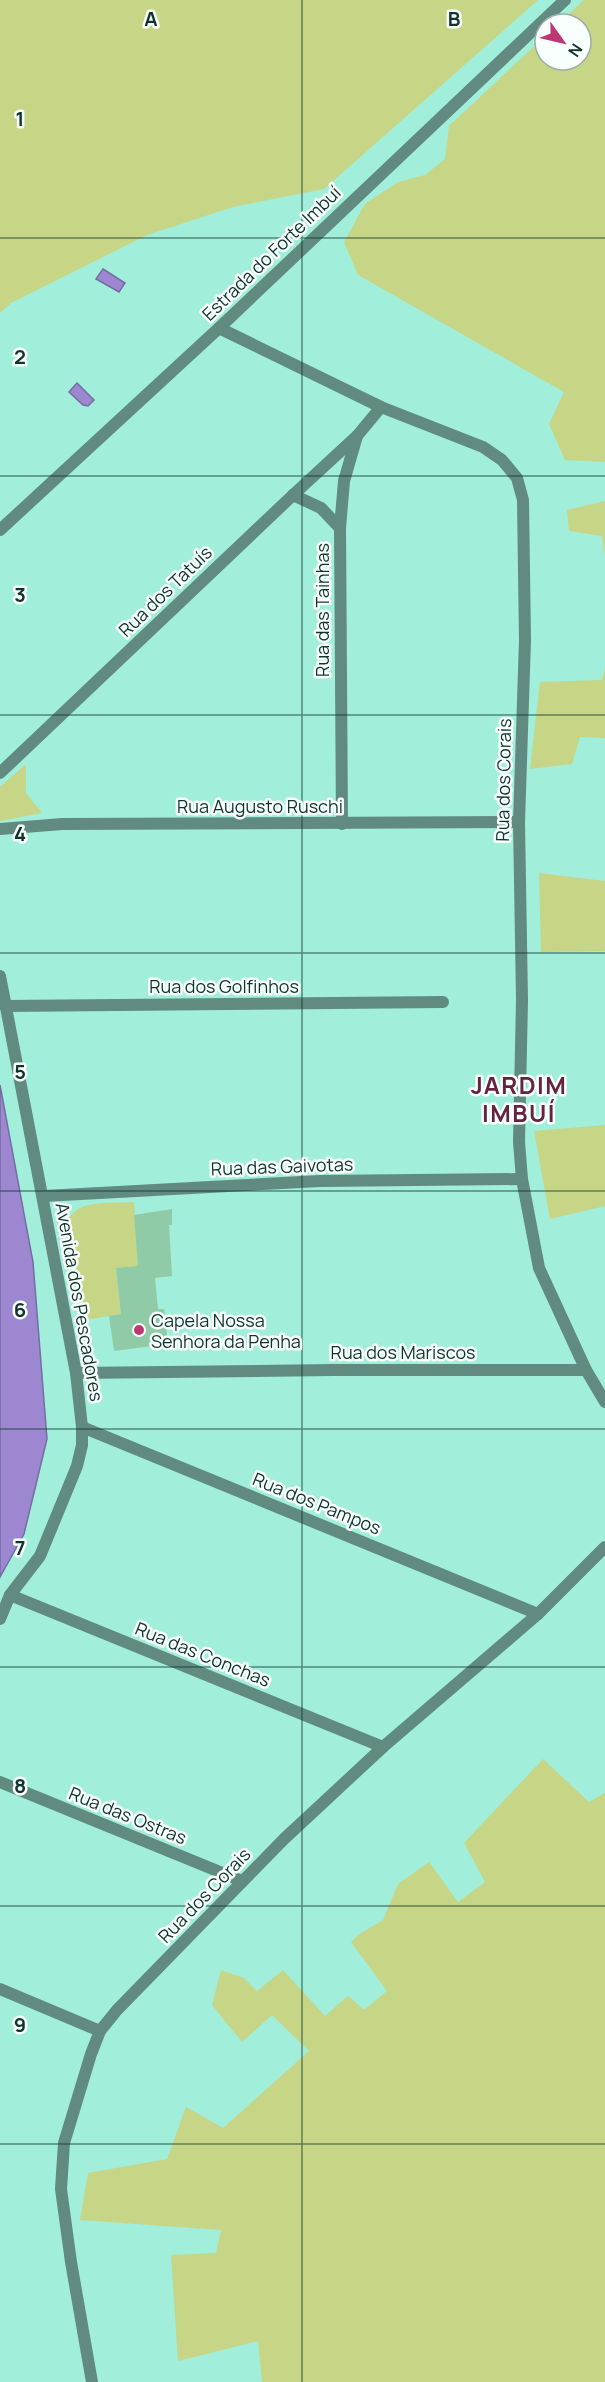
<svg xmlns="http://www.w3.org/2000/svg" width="605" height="2382" viewBox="0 0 605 2382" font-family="Manrope,sans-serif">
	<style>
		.green { fill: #c6d586 }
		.water { fill: #9d87d1; stroke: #736ea0; stroke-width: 1.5 }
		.building { fill: #8fcba7 }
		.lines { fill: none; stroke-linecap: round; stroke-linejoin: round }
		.minor { stroke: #618b80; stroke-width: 12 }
		.grid { fill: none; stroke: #12332c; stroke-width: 1.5; stroke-opacity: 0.55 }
		.poi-dot { fill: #be3673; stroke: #f8fffd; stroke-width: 2 }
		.labels { text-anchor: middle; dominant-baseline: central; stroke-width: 5; stroke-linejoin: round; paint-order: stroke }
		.street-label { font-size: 18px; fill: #12332c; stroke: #f8fffd }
		.poi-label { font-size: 18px; fill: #12332c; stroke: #f8fffd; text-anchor: start }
		.district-label { font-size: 24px; font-weight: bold; letter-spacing: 1.5px; fill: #66233f; stroke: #f8fffd }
		.grid-label { font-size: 20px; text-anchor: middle; font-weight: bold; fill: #12332c; stroke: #f8fffd; stroke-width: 5; stroke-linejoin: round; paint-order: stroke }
	</style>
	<rect width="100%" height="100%" fill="#a1eedb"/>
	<g class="green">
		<polygon points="0,0 538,0 324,189 233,207 147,235 11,303 0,313"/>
		<polygon points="584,0 605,0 605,462 565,460 549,424 564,392 358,275 344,242 365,204 398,182 425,175 445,159 449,126 545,36 545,60 581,60 581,24 558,24"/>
		<polygon points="605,501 605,556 602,536 569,531 567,510"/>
		<polygon points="605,668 605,738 580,737 572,764 530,769 540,682 602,680"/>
		<polygon points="26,764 26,793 42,813 0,821 0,787"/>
		<polygon points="539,873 605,881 605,951 541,952"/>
		<polygon points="605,1125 605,1206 550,1219 534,1131"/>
		<path d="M134 1202 138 1266 116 1268 121 1314 85 1320 68 1221C77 1198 113 1204 134 1202Z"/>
		<polygon points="543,1759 589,1802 605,1793 605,2382 262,2382 258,2341 178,2361 171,2255 216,2253 221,2230 80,2220 88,2173 167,2159 186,2107 223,2128 309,2051 272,2015 242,2042 212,2005 221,1970 244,1978 257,1991 283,1970 325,2016 348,1996 364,2010 387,1991 351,1942 358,1935 383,1920 398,1884 429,1862 458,1902 485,1882 464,1843"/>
	</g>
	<g class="water">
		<polygon points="103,269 125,283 119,292 96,279"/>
		<polygon points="77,383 94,400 88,406 83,405 69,392"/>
		<polygon points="0,1085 33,1262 47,1439 24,1534 0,1577"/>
	</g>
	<polygon class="building" points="172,1209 172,1225 169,1225 172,1276 155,1278 158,1309 164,1309 168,1344 114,1351 109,1316 121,1314 116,1268 138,1266 134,1215"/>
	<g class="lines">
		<g class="minor">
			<polyline points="219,328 381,407 483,447 502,460 517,478 523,500 525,640 519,822 522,1000 519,1142 522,1179 539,1268 586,1370 605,1402"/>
			<polyline points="293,495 321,508 340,528"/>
			<polyline points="0,530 219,328 565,0"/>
			<polyline points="0,773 293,495 357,436"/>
			<polyline points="342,824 340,528 344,481 357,436 381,407"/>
			<polyline points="0,829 62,824 519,822"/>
			<polyline points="0,976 76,1373 82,1427 82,1445 77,1466 40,1556 10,1595 0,1619"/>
			<polyline points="5,1006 443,1002"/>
			<polyline points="44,1196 320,1181 522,1179"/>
			<polyline points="76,1373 333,1370 586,1370"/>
			<polyline points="82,1427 538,1614"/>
			<polyline points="10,1595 383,1747"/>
			<polyline points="0,1782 242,1881"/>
			<polyline points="0,1989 100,2031"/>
			<polyline points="92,2382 71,2262 61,2189 64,2143 91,2054 100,2031 117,2010 284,1839 383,1747 538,1614 605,1547"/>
		</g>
	</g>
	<path class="grid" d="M302 0V2382M0 238H605M0 476H605M0 715H605M0 953H605M0 1191H605M0 1429H605M0 1667H605M0 1906H605M0 2144H605"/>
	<circle class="poi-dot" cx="139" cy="1330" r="6"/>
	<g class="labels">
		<g class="street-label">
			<text transform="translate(271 253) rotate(-44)">Estrada do Forte Imbuí</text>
			<text transform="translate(165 591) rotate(-44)">Rua dos Tatuís</text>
			<text transform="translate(322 610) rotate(-90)">Rua das Tainhas</text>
			<text transform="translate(503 780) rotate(-89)">Rua dos Corais</text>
			<text x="260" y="806">Rua Augusto Ruschi</text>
			<text x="224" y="986">Rua dos Golfinhos</text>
			<text transform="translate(282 1166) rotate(-2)">Rua das Gaivotas</text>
			<text transform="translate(80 1302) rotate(80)">Avenida dos Pescadores</text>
			<text x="403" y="1352">Rua dos Mariscos</text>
			<text transform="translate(317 1503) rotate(22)">Rua dos Pampos</text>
			<text transform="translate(203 1654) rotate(22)">Rua das Conchas</text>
			<text transform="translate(128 1815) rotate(22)">Rua das Ostras</text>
			<text transform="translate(204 1895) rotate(-46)">Rua dos Corais</text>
		</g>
		<g class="poi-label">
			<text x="151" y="1320">Capela Nossa<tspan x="151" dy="21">Senhora da Penha</tspan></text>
		</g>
		<g class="district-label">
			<text x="519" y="1084">JARDIM<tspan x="519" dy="28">IMBUÍ</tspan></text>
		</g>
	</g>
	<g class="grid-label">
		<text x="151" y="26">A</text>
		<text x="454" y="26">B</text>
		<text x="20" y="126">1</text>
		<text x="20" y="364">2</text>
		<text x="20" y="602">3</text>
		<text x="20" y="841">4</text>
		<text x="20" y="1079">5</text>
		<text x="20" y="1317">6</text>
		<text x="20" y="1555">7</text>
		<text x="20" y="1793">8</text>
		<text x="20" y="2032">9</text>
	</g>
	<g transform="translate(563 42) rotate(124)"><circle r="28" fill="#f8fffd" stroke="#9cada9" stroke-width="1.5"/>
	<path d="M0-4.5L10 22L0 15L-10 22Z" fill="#be3673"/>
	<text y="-9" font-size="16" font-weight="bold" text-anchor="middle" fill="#12332c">N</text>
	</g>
</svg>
